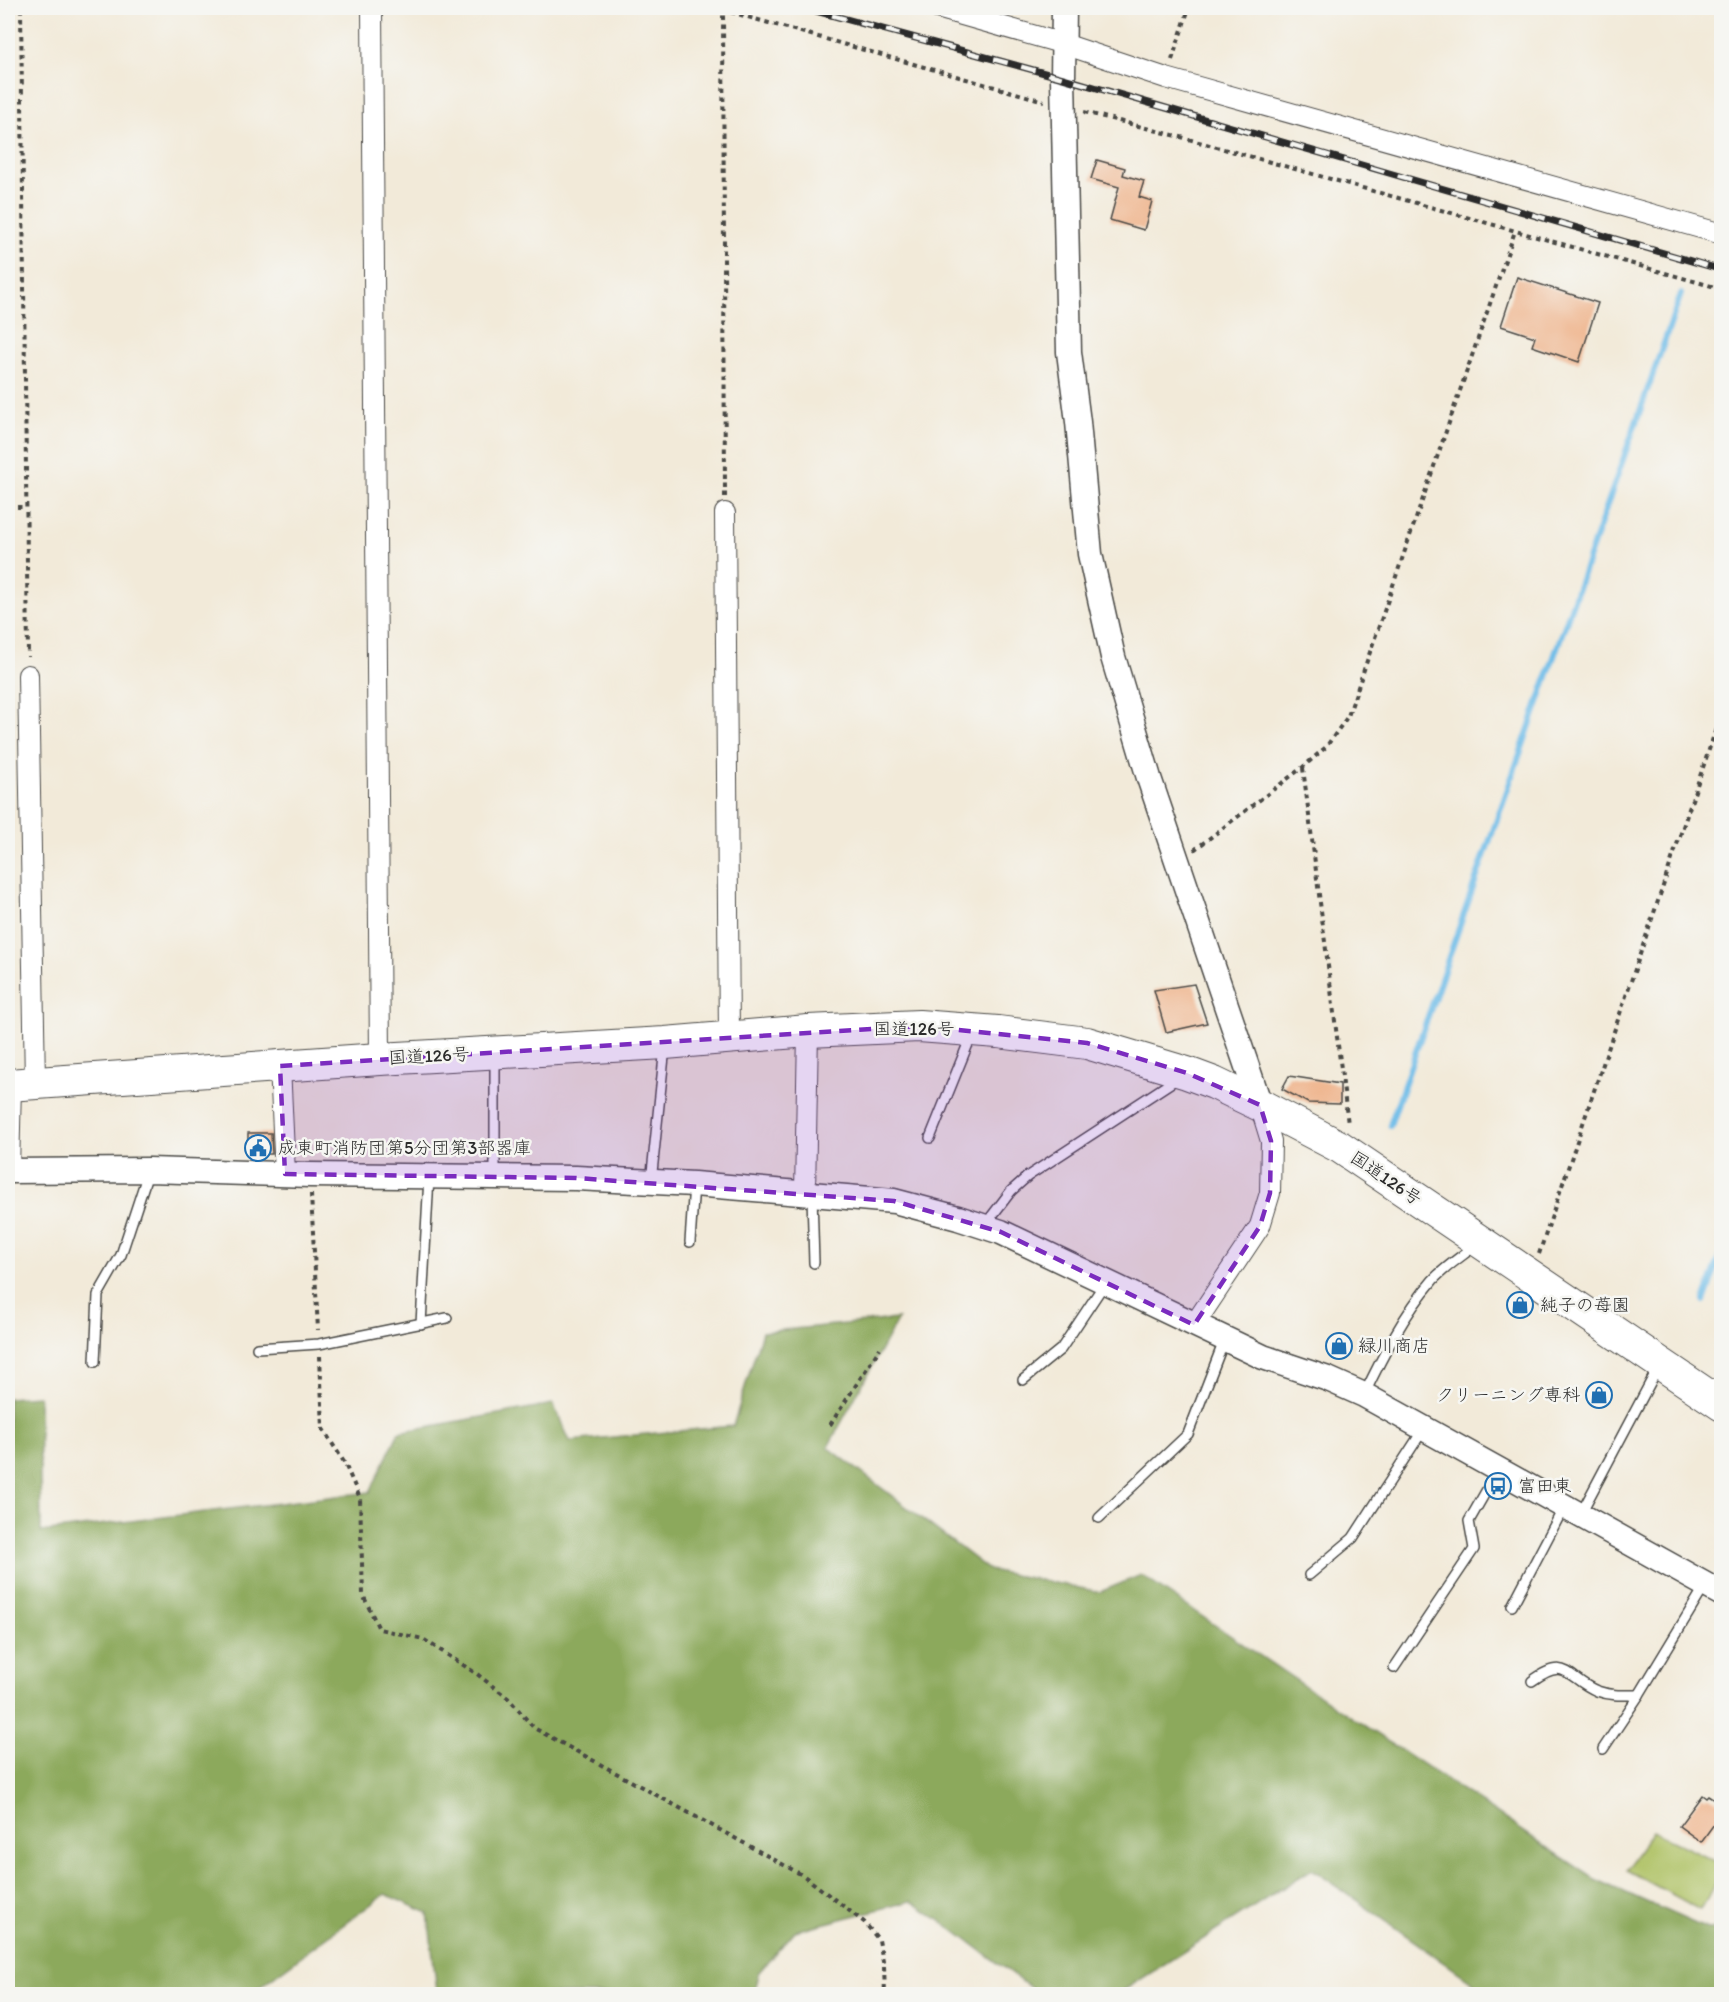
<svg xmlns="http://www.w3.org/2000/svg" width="1729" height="2002" viewBox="0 0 1729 2002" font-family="Itim,'Klee One',sans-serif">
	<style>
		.green { fill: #b0c367; stroke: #6e7749; stroke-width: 1.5 }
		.forest { fill: #8ca95c; stroke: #5c6a44; stroke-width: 1.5 }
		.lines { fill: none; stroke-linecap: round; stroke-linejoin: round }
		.stream { stroke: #6dbce8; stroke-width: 6 }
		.building { fill: #efb58e }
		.service-casing { stroke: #494845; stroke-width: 12 }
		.minor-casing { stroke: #494845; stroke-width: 22 }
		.tertiary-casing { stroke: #494845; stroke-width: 27 }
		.trunk-casing { stroke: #494845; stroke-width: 34 }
		.path { stroke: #494845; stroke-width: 4; stroke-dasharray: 4.5 4.5; stroke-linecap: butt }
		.service { stroke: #fff; stroke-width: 9 }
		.minor { stroke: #fff; stroke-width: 20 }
		.tertiary { stroke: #fff; stroke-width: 24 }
		.trunk { stroke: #fff; stroke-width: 32 }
		.rail-casing { stroke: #2b2b2b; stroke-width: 7 }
		.rail { stroke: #f6f6f2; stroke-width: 4.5; stroke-dasharray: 14; stroke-linecap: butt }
		.marked { fill: #7b2cbf; fill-opacity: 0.2; stroke: #7b2cbf; stroke-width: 4.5; stroke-dasharray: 12 8; stroke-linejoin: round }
		.labels { text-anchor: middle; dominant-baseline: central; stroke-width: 5; stroke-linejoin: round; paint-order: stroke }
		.street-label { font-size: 18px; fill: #2b2b2b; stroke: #f6f6f2 }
		.poi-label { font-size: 18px; fill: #2b2b2b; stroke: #f6f6f2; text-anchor: start }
	</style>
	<rect width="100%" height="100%" fill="#f6f6f2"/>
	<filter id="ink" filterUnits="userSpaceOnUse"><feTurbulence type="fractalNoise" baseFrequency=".0167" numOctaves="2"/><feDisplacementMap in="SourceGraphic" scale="12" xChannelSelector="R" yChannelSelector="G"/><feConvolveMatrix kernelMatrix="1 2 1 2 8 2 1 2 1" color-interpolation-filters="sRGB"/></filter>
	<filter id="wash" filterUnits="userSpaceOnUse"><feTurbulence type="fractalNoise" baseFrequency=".008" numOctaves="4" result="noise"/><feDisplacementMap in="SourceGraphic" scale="24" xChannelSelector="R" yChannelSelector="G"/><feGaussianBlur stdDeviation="1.35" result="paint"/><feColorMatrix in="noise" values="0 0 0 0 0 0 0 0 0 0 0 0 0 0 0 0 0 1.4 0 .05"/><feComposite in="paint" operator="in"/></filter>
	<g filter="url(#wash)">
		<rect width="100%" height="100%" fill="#f2ead9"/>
		<polygon class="green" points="1652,1831 1721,1864 1721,1871 1701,1910 1626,1870"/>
		<polygon class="forest" points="898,1319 828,1447 989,1570 1100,1592 1141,1575 1290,1676 1595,1879 1707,1929 1721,1928 1721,1994 1489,1994 1312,1869 1118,1994 1039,1994 948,1926 911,1901 795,1931 758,1973 754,1994 435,1994 437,1992 428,1913 385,1894 250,1994 8,1994 8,1398 39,1396 41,1532 370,1492 399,1432 553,1404 570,1441 733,1426 762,1332"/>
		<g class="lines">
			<g class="stream">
				<polyline points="1390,1125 1681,294"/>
				<polyline points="1704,1301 1722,1250"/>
			</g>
		</g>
		<g id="blocks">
			<g class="building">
				<polygon points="1097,160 1125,168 1123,175 1144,181 1139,197 1152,201 1144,230 1110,220 1119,187 1091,179"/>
				<polygon points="1517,277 1598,303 1579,362 1532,346 1535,337 1501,326"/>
				<polygon points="1194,984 1207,1023 1166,1032 1154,990"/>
				<polygon points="1289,1076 1340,1084 1340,1104 1308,1103 1282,1089"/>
				<polygon points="248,1133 271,1133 272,1154 248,1154"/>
				<polygon points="1702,1795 1706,1798 1708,1796 1722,1805 1722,1813 1701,1842 1679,1826"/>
			</g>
		</g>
	</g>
	<g filter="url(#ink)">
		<use href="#blocks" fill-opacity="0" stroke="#494845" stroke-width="1.5"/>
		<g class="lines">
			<defs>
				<g id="service">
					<polyline points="495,1057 495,1175"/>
					<polyline points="930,1138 972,1034"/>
					<polyline points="651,1182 665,1047"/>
					<polyline points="812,1196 814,1263"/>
					<polyline points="985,1225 1011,1191 1028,1176 1178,1078"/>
					<polyline points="690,1242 694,1184"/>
					<polyline points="421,1324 429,1177"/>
					<polyline points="257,1348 319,1344 447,1318"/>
					<polyline points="95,1362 98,1295 121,1255 148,1173"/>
					<polyline points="1023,1380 1061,1349 1105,1283"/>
					<path d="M1364 1395C1383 1355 1404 1314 1433 1280 1445 1267 1462 1256 1476 1245"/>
					<polyline points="1580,1515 1658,1368"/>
					<polyline points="1099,1518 1188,1434 1224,1341"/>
					<polyline points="1309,1575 1353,1538 1423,1430"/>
					<polyline points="1512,1606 1564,1507"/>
					<polyline points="1394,1668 1474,1549 1469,1521 1497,1472"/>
					<path d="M1532 1681C1567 1655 1566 1678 1597 1691 1611 1696 1625 1695 1639 1695"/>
					<polyline points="1603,1749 1639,1695 1705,1586"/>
				</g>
				<g id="minor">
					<polyline points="372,8 380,1059"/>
					<polyline points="937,8 1064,44 1166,78 1722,234"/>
					<polyline points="725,513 729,1038"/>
					<polyline points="28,675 35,1083"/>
					<polyline points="280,1066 285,1174"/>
					<polyline points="9,1171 11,1085"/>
					<polyline points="805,1193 808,1031"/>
					<polyline points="1194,1325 1260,1226 1270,1193 1271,1141 1260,1105"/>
				</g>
				<g id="tertiary">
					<polyline points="1064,8 1063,78 1069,352 1078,422 1090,554 1113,657 1149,778 1260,1105"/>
					<polyline points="8,1171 149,1170 310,1175 576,1178 694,1184 894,1201 958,1218 1001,1232 1263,1357 1328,1379 1364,1395 1722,1594"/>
				</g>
				<polyline id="trunk" points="8,1085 380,1059 665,1043 808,1031 919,1026 998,1032 1087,1043 1187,1073 1214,1083 1260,1105 1340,1147 1722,1405"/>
			</defs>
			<use href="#service" class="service-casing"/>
			<use href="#minor" class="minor-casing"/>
			<use href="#tertiary" class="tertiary-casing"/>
			<use href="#trunk" class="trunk-casing"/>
			<g class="path">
				<polyline points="21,8 28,657"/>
				<polyline points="1172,60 1189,8"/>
				<polyline points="1084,112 1181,137 1722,289"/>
				<polyline points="725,497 723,10 1044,101"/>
				<polyline points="8,507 25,507"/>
				<polyline points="1303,768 1348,1124"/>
				<polyline points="1194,850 1303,767 1326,747 1348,716 1515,231"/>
				<polyline points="311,1194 318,1330"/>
				<polyline points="1539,1254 1722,711"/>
				<polyline points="320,1356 323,1429 344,1462 360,1498 363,1595 379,1629 423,1639 477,1674 508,1698 534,1728 804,1876 864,1922 879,1940 884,1967 885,1994"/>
				<polyline points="830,1425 880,1348"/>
			</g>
			<use href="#service" class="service"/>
			<use href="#minor" class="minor"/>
			<use href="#tertiary" class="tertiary"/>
			<use href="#trunk" class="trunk"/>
			<defs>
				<polyline id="rail" points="805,8 1063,78 1722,270"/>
			</defs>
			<use href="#rail" class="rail-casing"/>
			<use href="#rail" class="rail"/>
		</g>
	</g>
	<path class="marked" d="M919 1026 1087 1043 1187 1073 1260 1105 1271 1141 1270 1193 1260 1226 1194 1325 1001 1232 894 1201 576 1178 285 1174 280 1066Z"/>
	<defs>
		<symbol id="civic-ring" viewBox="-11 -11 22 22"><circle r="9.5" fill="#f6f6f2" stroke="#1f6fb2" stroke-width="1.5"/><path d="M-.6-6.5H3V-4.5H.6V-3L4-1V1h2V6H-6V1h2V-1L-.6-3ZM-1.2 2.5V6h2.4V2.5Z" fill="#1f6fb2"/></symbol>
		<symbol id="shop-ring" viewBox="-11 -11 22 22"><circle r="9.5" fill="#f6f6f2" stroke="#1f6fb2" stroke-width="1.5"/><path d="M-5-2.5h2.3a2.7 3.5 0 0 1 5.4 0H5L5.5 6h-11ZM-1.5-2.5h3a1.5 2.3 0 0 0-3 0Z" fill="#1f6fb2"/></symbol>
		<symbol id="bus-ring" viewBox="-11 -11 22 22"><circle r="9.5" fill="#f6f6f2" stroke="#1f6fb2" stroke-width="1.5"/><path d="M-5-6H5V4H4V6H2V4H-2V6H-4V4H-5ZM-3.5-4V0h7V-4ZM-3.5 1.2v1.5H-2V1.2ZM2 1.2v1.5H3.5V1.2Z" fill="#1f6fb2"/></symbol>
	</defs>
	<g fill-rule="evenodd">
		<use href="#civic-ring" x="243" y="1133" width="30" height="30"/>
		<use href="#shop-ring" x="1505" y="1290" width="30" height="30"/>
		<use href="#shop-ring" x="1324" y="1331" width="30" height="30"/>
		<use href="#shop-ring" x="1584" y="1380" width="30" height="30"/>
		<use href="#bus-ring" x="1483" y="1471" width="30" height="30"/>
	</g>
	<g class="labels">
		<g class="street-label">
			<text x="914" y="1029">国道126号</text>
			<text transform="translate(429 1056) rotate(-3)">国道126号</text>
			<text transform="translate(1386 1178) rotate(34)">国道126号</text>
		</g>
		<g class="poi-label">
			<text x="278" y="1148">成東町消防団第5分団第3部器庫</text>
			<text x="1540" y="1305">純子の苺園</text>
			<text x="1358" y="1346">緑川商店</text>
			<text x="1580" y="1395" text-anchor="end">クリーニング専科</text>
			<text x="1518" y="1486">富田東</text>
		</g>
	</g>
	<rect width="1729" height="2002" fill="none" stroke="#f6f6f2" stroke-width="30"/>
</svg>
